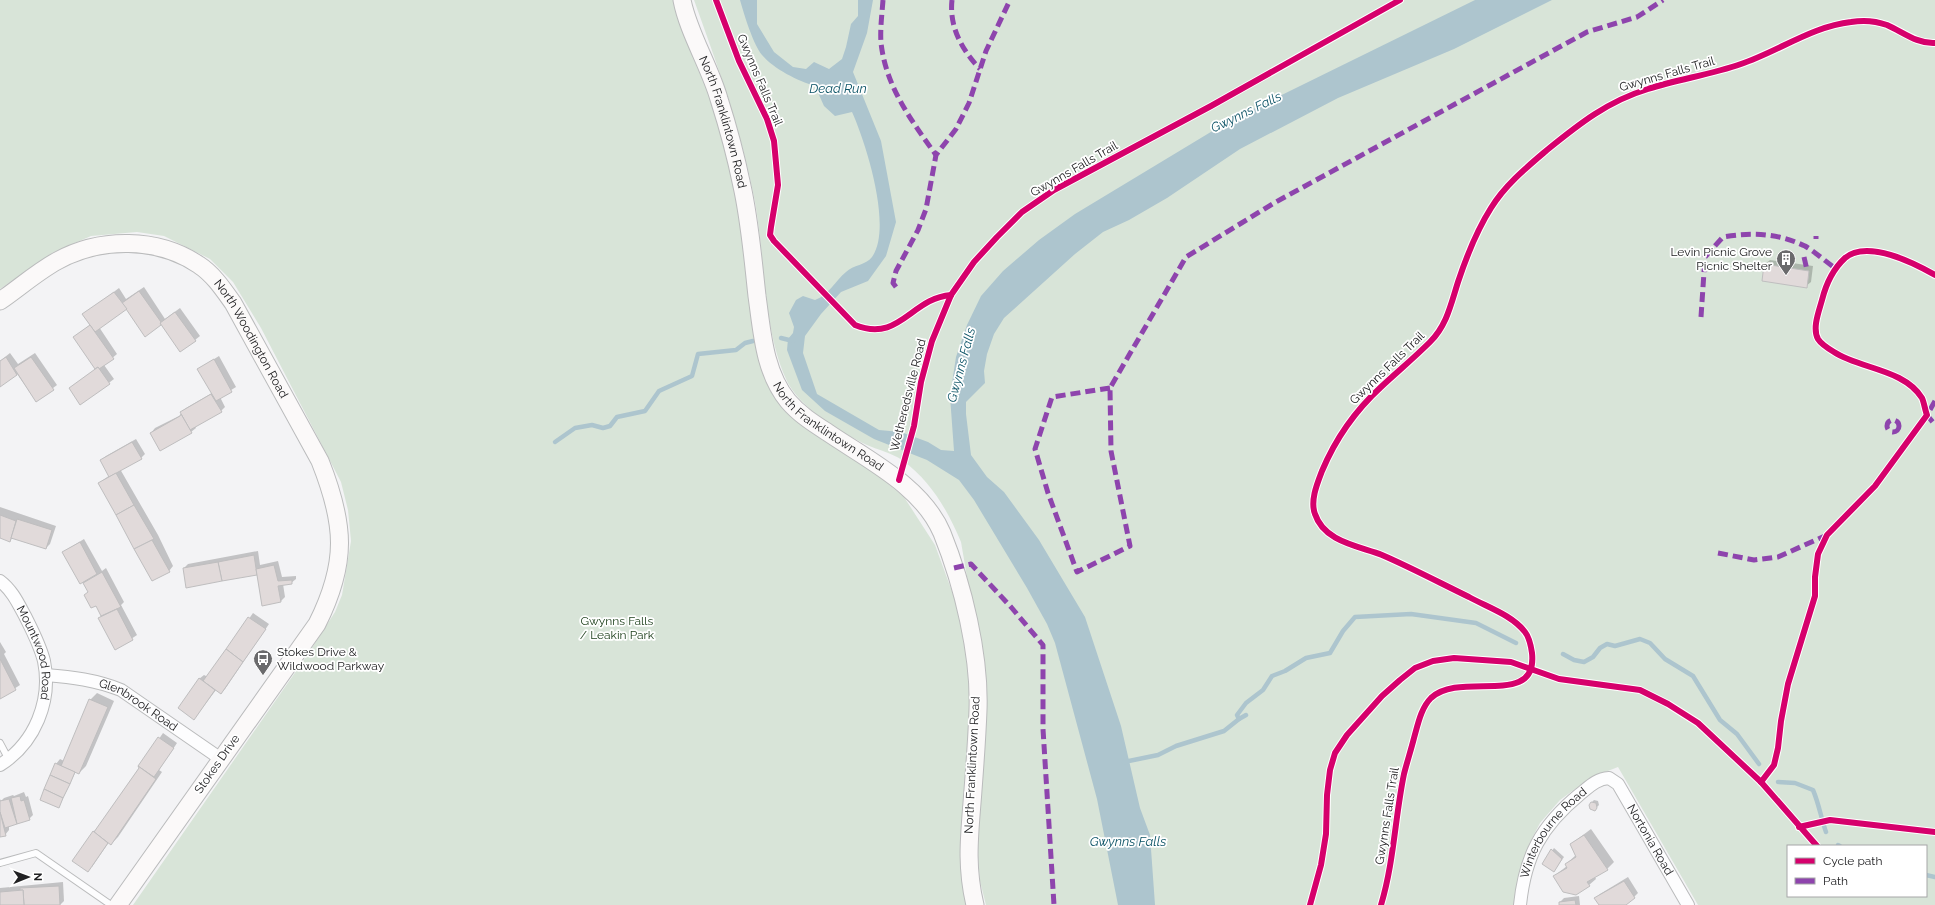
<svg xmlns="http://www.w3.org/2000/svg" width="1935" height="905" viewBox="0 0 1935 905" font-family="Raleway,sans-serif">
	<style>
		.green { fill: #d8e4d8; fill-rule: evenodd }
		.water { fill: #adc5ce }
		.shadow { fill: #0003 }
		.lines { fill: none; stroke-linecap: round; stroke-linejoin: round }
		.stream { stroke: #adc5ce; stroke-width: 4.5 }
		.building { fill: #e1dada; stroke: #bfbebf }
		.lane-casing { stroke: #babbbc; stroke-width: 8 }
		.street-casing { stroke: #babbbc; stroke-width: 14 }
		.secondary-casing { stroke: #babbbc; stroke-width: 19 }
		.lane { stroke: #fdfdfe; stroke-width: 6 }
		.street { stroke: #fdfdfe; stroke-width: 12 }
		.secondary { stroke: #fbf9f9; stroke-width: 17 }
		.quiet { stroke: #8e44ad; stroke-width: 5; stroke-dasharray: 10 5; stroke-linecap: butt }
		.cycleway-casing { stroke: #fff; stroke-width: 8 }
		.cycleway { stroke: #d6006c; stroke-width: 6 }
		.labels { text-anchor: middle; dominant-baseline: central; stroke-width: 3.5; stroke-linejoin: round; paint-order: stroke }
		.street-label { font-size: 12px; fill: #212123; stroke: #fff }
		.poi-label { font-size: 12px; fill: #212123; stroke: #fff; text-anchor: end }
		.park-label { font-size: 12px; fill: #1e401c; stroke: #fff }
		.water-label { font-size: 13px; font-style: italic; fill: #0a5265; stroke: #fff }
	</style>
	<rect width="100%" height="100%" fill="#f3f3f5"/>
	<g class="green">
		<polygon points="0,0 676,0 709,87 733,166 771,386 904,497 935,545 954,597 966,649 971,699 971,905 133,905 308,654 335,612 342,595 351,541 348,510 341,482 261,328 233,282 210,259 164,236 137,232 91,236 52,253 0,289"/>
		<path d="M694 0H1935V905H1698L1618 767 1590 778 1560 800 1540 823 1529 844 1514 905H986L980 881 977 845 985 733V681L961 542C948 511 931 481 902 460 892 453 878 450 867 445 840 432 798 407 786 379 763 328 765 258 755 202 742 132 718 67 694 0ZM1788 846H1926V896H1788Z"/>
	</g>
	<path class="water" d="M740 0H757V24L774 52 793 67 806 69 814 62 829 69 842 59 846 47 851 24 858 16V0H873L867 33 853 72 881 141 896 222 886 256 868 281 841 292 821 314 805 336 803 353 817 394 879 430 901 432 928 442 941 450 954 451 950 396 956 357 967 325 981 296 1003 271 1039 240 1075 214 1229 121 1475 0H1552L1454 49 1338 98 1240 149 1167 198 1129 220 1103 232 1075 254 1004 318 994 334 987 354 984 371 985 383 966 402V414L971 455 987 477 1004 492 1039 540 1085 617 1121 726 1140 808 1150 835 1155 905H1118L1097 799 1055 643 1047 624 1027 588 974 500 959 480 927 460 874 439 825 411 802 390 787 350 788 339 793 333 794 327 789 313 796 300 803 296 815 300C829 295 835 281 846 272 853 265 866 265 872 257 893 228 866 143 852 112L835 116 824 106 815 86C798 81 774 69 762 55 753 44 744 14 740 0Z"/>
	<g class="shadow">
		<polygon points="1770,260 1813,266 1811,282 1806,286 1763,280 1765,264"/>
		<polygon points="144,287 165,319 180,308 200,336 195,340 126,308 99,327 117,354 104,365 114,379 81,404 70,388 96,369 74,337 90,325 83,315 119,288 126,299"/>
		<polygon points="10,353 18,364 35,353 57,385 36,401 17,374 0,386 0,361"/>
		<polygon points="219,356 236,387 220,397 225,407 221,411 195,426 196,428 191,432 151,433 155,428 183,414 181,412 186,408 212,393 198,369"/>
		<polygon points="136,439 145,454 141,458 120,469 158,535 173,566 169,571 99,483 110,475 101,460 106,456"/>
		<polygon points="0,507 56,526 50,544 46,548 13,537 10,541 0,537"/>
		<polygon points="84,539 102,571 106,568 124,602 121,605 137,635 116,649 99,618 102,615 89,591 63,552"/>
		<polygon points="258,551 260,565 278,561 282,577 296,576 296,579 291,583 283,584 285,597 281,601 262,604 257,574 184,568 188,564"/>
		<polygon points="253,613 269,624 225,689 221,693 216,690 194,719 199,679 204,675 208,677"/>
		<polygon points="0,642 6,652 4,654 20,685 0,698"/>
		<polygon points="97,693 114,701 86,766 79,773 76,771 59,807 56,764 60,759 64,761 90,700"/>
		<polygon points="163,733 177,743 159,770 162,772 118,837 111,844 109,842 92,867 93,832 98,828"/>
		<polygon points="24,792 26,797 28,796 33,815 29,819 9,826 9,830 5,835 0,836 0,799 1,801 4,798 13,795 14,796"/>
		<polygon points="1594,800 1598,801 1599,805 1597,807 1592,802"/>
		<polygon points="1591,829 1614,862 1607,869 1595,877 1596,879 1589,885 1554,876 1567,866 1566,864 1576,855 1571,844"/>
		<polygon points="1554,848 1564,857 1554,871 1543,864"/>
		<polygon points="1628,877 1638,893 1634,897 1623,905 1600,905 1595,898 1600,894"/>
		<polygon points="63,882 64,901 60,905 0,905 0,888"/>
		<polygon points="1579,896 1580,905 1560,905 1560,902 1564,898"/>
	</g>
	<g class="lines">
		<g class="stream">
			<polyline points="781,338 793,341"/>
			<polyline points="555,442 575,428 592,425 603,428 610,426 617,417 645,411 659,391 692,376 698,354 736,350 745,343 753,341"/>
			<polyline points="1563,654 1574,660 1584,662 1593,657 1600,648 1607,644 1615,646 1640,639 1650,643 1665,659 1693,676 1720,720 1737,734 1759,764"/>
			<polyline points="1239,719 1237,715 1246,703 1263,690 1272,676 1285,671 1306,658 1330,653 1343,631 1355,617 1411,614 1476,623 1516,643"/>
			<polyline points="1124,762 1158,755 1176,746 1224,731 1239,719 1246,715"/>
			<path d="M1778 782 1795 783 1813 790C1819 804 1821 818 1826 832"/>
			<polyline points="1838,845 1840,846"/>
			<polyline points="1926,875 1935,877"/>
		</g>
	</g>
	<g class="building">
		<polygon points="1764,264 1809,271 1807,288 1762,281"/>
		<polygon points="139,291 161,322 161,325 145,337 122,303"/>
		<polygon points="114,292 127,309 95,332 82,314"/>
		<polygon points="175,312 196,341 180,352 160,323"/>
		<polygon points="90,325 114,359 99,369 98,367 95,369 73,337"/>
		<polygon points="6,357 17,375 0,387 0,361"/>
		<polygon points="31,357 54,390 36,402 14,368"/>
		<polygon points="214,359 232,392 216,401 197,369"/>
		<polygon points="98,367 110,384 80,405 69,388"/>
		<polygon points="211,394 222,412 190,430 180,412"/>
		<polygon points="181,414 192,433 160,451 150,433 180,416"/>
		<polygon points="132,442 142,459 109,477 100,460"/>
		<polygon points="116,473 134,505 116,515 98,483"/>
		<polygon points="134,505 154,539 134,549 116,515"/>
		<polygon points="0,515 16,521 10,542 0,538"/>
		<polygon points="17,519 52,530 46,549 11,538"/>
		<polygon points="152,540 170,572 152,581 134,549"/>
		<polygon points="80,542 97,574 80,584 62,552"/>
		<polygon points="254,555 257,575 222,581 218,562"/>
		<polygon points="218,562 222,581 186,588 183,568"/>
		<polygon points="274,565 278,581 292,580 292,584 278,586 281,602 262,606 256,569"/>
		<polygon points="102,572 121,607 101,616 96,606 91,608 84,595 88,592 83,583"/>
		<polygon points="117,609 133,640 115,650 98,618"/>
		<polygon points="248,617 266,629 243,662 226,649"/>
		<polygon points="226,649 243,662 221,694 203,681"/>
		<polygon points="0,659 16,690 0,699"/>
		<polygon points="199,678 215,690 194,720 178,708"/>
		<polygon points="89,699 108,707 79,774 61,766"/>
		<polygon points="158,737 174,748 154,777 138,766"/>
		<polygon points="55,763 75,772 70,784 50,775"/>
		<polygon points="138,766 156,779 111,845 94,832 139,768"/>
		<polygon points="50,775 70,784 63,798 44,789"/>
		<polygon points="44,789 63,798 59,808 40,800"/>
		<polygon points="20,796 21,801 24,800 30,820 17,824 11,798"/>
		<polygon points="9,799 17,824 5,828 0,812 0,801"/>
		<polygon points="1591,802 1596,803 1597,808 1595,811 1590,809 1589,805"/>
		<polygon points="0,812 6,836 0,837"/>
		<polygon points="93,831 108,843 88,872 72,861"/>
		<polygon points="1584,835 1608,870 1587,882 1590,886 1576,895 1563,892 1553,876 1567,868 1565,864 1576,857 1570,844"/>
		<polygon points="1551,849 1562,859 1554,872 1542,864"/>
		<polygon points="1624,881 1635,898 1626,905 1599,905 1594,898"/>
		<polygon points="59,886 60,905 24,905 23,890 20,890 20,888"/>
		<polygon points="23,890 24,905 0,905 0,892"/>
		<polygon points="1575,900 1576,905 1559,905 1559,902"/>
	</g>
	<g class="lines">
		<defs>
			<g id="lane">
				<polyline points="0,743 9,760"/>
				<polyline points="0,863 36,853 111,905"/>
			</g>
			<g id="street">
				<path id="s1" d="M0 581C12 590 18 603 25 616 32 630 40 645 44 661 52 701 35 743 0 765"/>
				<path id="s2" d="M46 675C72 677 96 680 121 690L221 759"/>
				<path id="s3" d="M1520 905C1525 856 1541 826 1580 794 1589 787 1596 779 1609 778L1618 784 1688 905"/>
			</g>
			<g id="secondary">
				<path id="s4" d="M682 0C688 32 710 67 719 99 728 127 736 157 742 186 750 222 753 260 757 296 762 331 764 372 788 401 799 414 813 423 827 432 868 460 922 486 942 533 963 585 980 655 978 710 977 737 975 764 973 790 970 832 965 863 975 905"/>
				<path id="s5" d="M0 301C19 288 37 272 57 261 100 237 158 237 199 265 213 274 223 289 233 303L320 461C345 524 348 562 317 624L118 905"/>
			</g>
		</defs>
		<use href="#lane" class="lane-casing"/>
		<use href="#street" class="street-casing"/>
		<use href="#secondary" class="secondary-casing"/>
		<use href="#lane" class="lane"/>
		<use href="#street" class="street"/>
		<use href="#secondary" class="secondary"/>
		<g class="quiet">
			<path d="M883 0C882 14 880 29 881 43 886 87 911 120 936 155"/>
			<path d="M952 0C949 27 962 50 980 69"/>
			<polyline points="1816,236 1816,239"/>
			<polyline points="1804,257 1807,270"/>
			<polyline points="896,287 893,283 896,271 918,230 926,209 936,155 956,129 969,103 986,51 1010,0"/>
			<path d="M1701 317 1705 257 1723 237C1752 232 1777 233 1805 246 1815 252 1825 261 1835 268"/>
			<polyline points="1110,388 1052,397 1035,449 1048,493 1077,572 1130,546 1111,451 1110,388 1186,257 1274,203 1587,32 1637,17 1663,0"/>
			<polyline points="1935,401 1927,415 1935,425"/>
			<circle cx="1893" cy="426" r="6"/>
			<polyline points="1718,553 1754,560 1778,557 1827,535"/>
			<polyline points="954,568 971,564 1011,607 1043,645 1043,729 1054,905"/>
		</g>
		<defs>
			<g id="cycleway">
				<path d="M716 0 739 61 767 119 774 141 778 185 771 227 770 235 774 241 855 325C900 343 911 298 951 295"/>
				<polyline points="899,480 914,426 921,382 932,341 951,295 974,262 997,237 1022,212 1054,190 1211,106 1400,0"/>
				<path d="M1761 782 1774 765 1778 748 1781 721 1788 684 1815 596V577L1818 554 1827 535 1875 486 1927 415C1925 410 1924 402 1922 398 1904 369 1860 369 1834 352 1829 349 1821 344 1818 339 1812 328 1819 311 1822 300 1826 284 1832 270 1845 258 1867 239 1914 263 1935 275"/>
				<polyline points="1799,827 1830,820 1935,832"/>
				<polyline points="1310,905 1321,865 1326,834 1327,795 1330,770 1335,753 1347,735 1382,696 1400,680 1415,668 1433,661 1454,658 1511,662 1559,679 1640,690 1668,704 1698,723 1761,782 1817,846"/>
				<path d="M1381 905C1394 862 1395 817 1404 774 1407 762 1411 750 1414 738 1418 724 1421 708 1431 698 1461 670 1538 709 1532 653 1531 646 1529 637 1525 632 1512 615 1487 607 1469 597 1440 583 1412 568 1382 555 1359 546 1324 542 1315 514 1310 501 1317 484 1322 471 1335 440 1356 410 1381 387 1397 372 1414 358 1430 342 1447 325 1451 304 1458 282 1466 258 1477 230 1491 208 1505 185 1527 167 1547 150 1579 124 1608 101 1648 89 1678 79 1710 75 1741 64 1777 52 1813 26 1851 22 1863 20 1876 21 1887 25 1903 32 1917 44 1935 43"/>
			</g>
		</defs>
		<use href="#cycleway" class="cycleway-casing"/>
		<use href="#cycleway" class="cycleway"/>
	</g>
	<defs>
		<symbol id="building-pin" viewBox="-11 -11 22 30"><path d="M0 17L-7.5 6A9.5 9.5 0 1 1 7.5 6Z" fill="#6a6a6c" stroke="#fff"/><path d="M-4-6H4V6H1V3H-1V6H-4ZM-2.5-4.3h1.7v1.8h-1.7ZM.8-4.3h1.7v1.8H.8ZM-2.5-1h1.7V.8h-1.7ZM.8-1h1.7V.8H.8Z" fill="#fff"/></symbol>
		<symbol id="bus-pin" viewBox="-11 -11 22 30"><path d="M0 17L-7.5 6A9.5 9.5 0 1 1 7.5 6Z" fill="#6a6a6c" stroke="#fff"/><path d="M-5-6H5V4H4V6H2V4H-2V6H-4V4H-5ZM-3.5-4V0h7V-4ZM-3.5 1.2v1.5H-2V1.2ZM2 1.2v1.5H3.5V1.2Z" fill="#fff"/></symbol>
	</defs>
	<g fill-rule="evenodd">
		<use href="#building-pin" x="1775" y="248" width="22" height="30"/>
		<use href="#bus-pin" x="252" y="648" width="22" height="30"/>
	</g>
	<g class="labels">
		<g class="street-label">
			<text transform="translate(1667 74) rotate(-16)">Gwynns Falls Trail</text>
			<text transform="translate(760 80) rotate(67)">Gwynns Falls Trail</text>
			<text stroke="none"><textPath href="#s4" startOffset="129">North Franklintown Road</textPath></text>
			<text transform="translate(1074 169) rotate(-30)">Gwynns Falls Trail</text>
			<text stroke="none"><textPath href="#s5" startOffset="310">North Woodington Road</textPath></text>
			<text transform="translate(1387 368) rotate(-44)">Gwynns Falls Trail</text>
			<text transform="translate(908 395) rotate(-76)">Wetheredsville Road</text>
			<text stroke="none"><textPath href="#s4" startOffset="465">North Franklintown Road</textPath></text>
			<text stroke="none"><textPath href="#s1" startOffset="82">Mountwood Road</textPath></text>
			<text stroke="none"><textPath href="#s2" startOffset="99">Glenbrook Road</textPath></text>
			<text transform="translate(217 764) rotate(-55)">Stokes Drive</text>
			<text transform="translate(972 765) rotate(-87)">North Franklintown Road</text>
			<text transform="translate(1387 816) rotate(-81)">Gwynns Falls Trail</text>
			<text stroke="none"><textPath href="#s3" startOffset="82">Winterbourne Road</textPath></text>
			<text stroke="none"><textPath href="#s3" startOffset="239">Nortonia Road</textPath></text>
		</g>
		<g class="poi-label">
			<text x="1772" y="252">Levin Picnic Grove<tspan x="1772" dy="14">Picnic Shelter</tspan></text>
			<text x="277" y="652" text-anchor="start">Stokes Drive &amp;<tspan x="277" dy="14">Wildwood Parkway</tspan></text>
		</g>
		<g class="park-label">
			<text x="617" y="621">Gwynns Falls<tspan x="617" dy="14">/ Leakin Park</tspan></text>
		</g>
		<g class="water-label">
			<text x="838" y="88">Dead Run</text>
			<text transform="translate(1246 112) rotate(-26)">Gwynns Falls</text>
			<text transform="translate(961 365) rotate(-75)">Gwynns Falls</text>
			<text x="1128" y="841">Gwynns Falls</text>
		</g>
	</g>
	<rect x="1787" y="845" width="140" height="52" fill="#ffffff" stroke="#a6a6a7"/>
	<rect x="1795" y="858" width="20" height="6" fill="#d6006c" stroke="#a6a6a7"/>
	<text x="1823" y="865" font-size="12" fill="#212123">Cycle path</text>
	<rect x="1795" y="878" width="20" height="6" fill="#8e44ad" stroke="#a6a6a7"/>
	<text x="1823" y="885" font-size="12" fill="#212123">Path</text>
	<g transform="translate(28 877) rotate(89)" stroke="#ffffff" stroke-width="3" paint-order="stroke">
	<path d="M0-3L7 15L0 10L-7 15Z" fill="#212123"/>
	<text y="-6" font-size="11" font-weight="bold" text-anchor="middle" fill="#212123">N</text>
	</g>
</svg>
